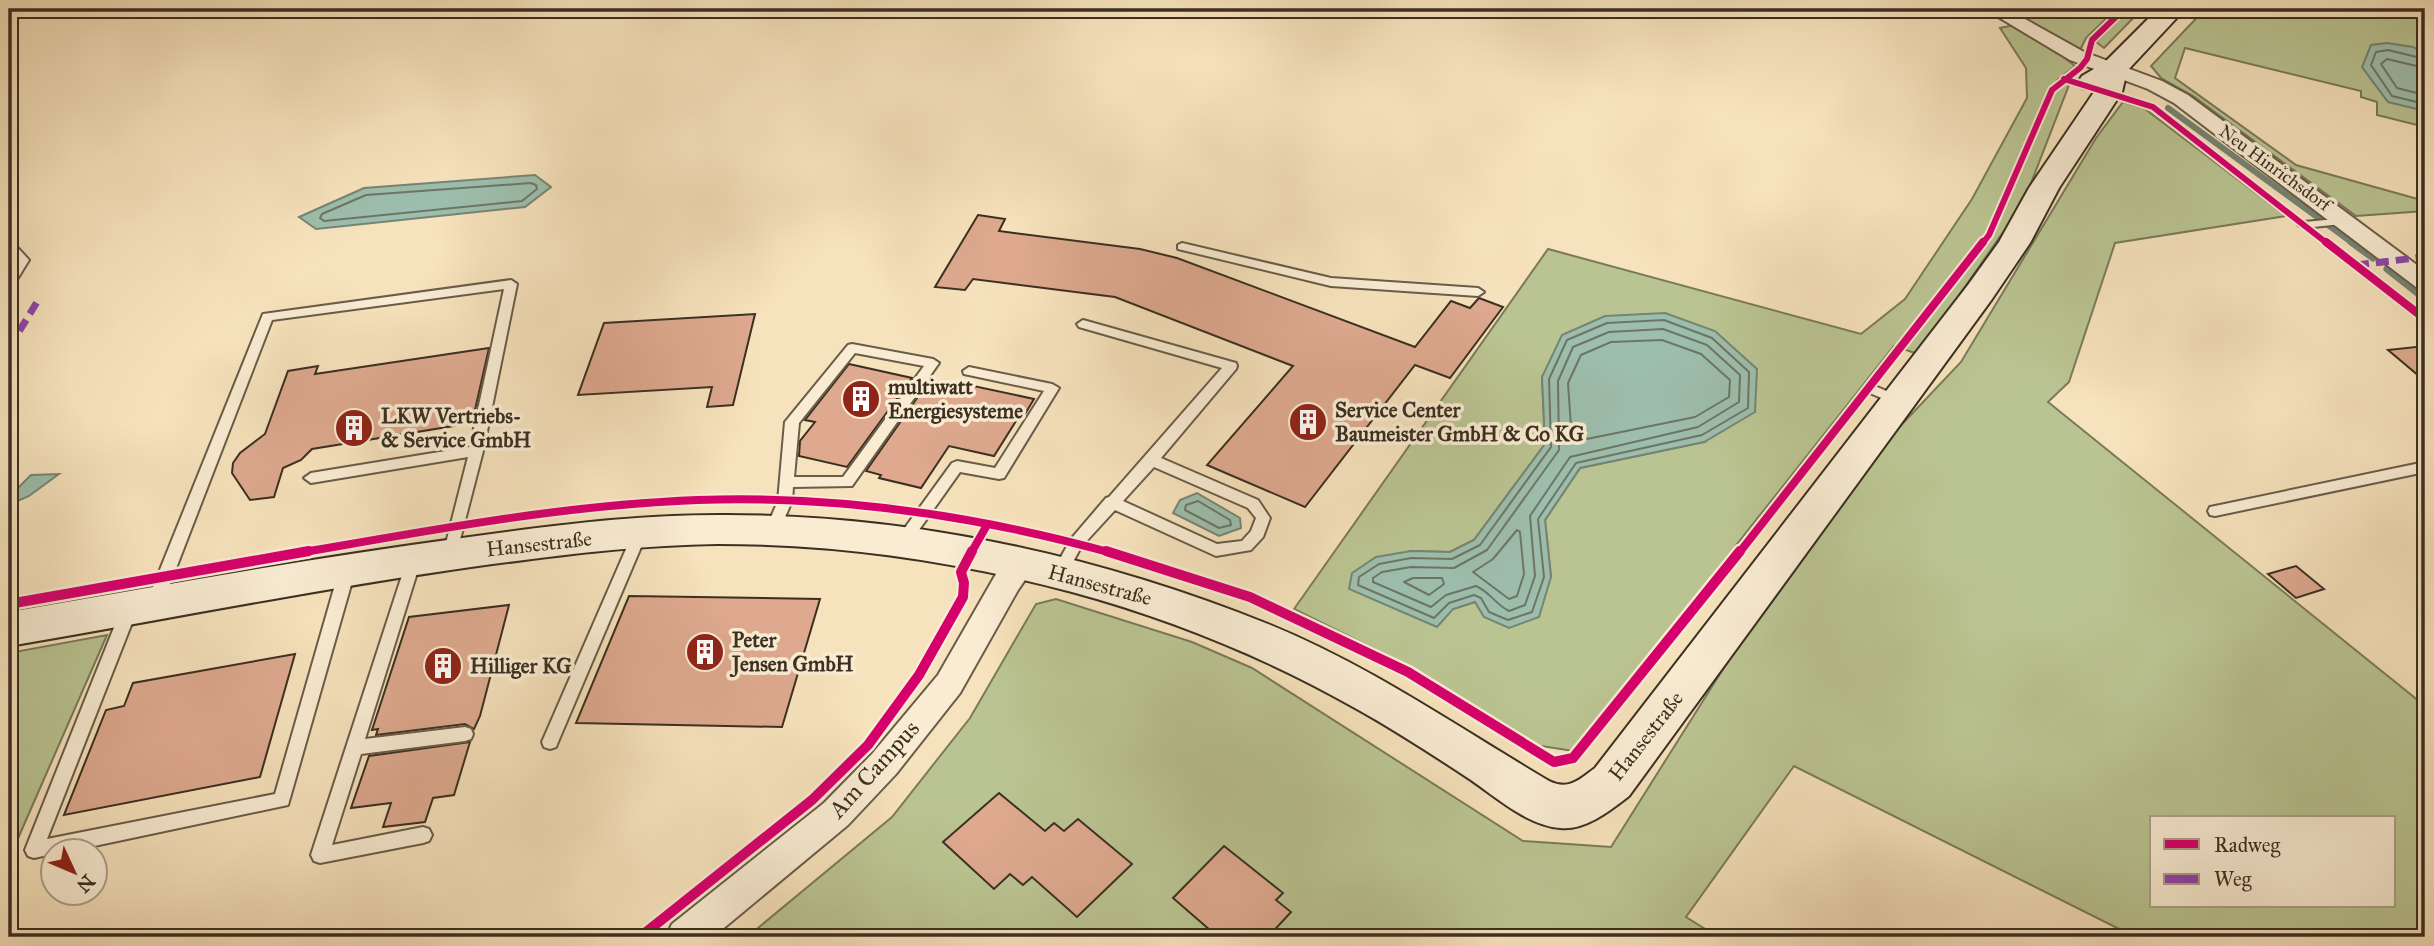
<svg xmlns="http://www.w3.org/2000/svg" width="2434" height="946" viewBox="0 0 2434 946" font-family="'IM FELL Great Primer',serif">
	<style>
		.green { fill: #bac492; stroke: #7a7a5a; stroke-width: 2; fill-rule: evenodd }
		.water { fill: #9dbeac; stroke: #758574; stroke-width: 2 }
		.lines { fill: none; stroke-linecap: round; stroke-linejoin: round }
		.shore { stroke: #6c7666; stroke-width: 2 }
		.stream-far1 { stroke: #758574; stroke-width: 6 }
		.stream { stroke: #758574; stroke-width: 7 }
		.building { fill: #dea98f; stroke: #3a2f21; stroke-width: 2 }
		.lane-casing { stroke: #695c48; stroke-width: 4 }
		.street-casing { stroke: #695c48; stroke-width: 4 }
		.secondary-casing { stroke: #3a2f21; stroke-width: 4 }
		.lane { fill: #f9ecd3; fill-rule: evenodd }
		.street { fill: #f9ecd3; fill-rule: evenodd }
		.secondary { fill: #f9ecd3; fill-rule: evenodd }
		.quiet-far1 { stroke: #8e44ad; stroke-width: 5; stroke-dasharray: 10 5; stroke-linecap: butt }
		.quiet { stroke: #8e44ad; stroke-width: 7; stroke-dasharray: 13 7; stroke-linecap: butt }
		.cycleway-far2-casing { stroke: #f9ecd3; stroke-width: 10 }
		.cycleway-far1-casing { stroke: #f9ecd3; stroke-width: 12 }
		.cycleway-casing { stroke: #f9ecd3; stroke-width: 15 }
		.cycleway-far2 { stroke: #d6006c; stroke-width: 6 }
		.cycleway-far1 { stroke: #d6006c; stroke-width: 8 }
		.cycleway { stroke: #d6006c; stroke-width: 10 }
		.labels { text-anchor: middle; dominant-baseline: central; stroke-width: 7; stroke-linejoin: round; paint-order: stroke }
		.far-street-label { font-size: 18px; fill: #3a2f21; stroke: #f9ecd3 }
		.poi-label { font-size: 21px; font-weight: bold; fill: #3a2f21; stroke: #f9ecd3; text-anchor: start }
		.street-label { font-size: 21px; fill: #3a2f21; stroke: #f9ecd3 }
		.near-street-label { font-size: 24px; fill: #3a2f21; stroke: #f9ecd3 }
	</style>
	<rect width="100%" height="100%" fill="#f6e2bc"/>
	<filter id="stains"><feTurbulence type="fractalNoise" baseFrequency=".00286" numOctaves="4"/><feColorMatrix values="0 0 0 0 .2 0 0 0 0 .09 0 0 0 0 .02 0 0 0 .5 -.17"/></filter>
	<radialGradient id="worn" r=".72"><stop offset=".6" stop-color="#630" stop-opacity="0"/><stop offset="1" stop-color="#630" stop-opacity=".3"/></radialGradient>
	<g class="green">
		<polygon points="2006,9 2116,9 2086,38 2080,50"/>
		<polygon points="2129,9 2142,9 2104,48 2096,42"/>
		<polygon points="2205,9 2407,9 2425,14 2425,127 2377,115 2377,102 2361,97 2361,91 2185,48 2175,78 2296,165 2425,201 2425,211 2356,216 2193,96 2161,78 2151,66"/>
		<path d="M2014 25 2052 48 2075 66 2057 80 2069 85 2031 183 2006 228 1918 354 1894 346 1573 751 1535 745 1413 668 1294 609 1548 249 1861 334 1905 299 1972 199 2027 98 2026 68 2000 28ZM1542 377 1704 442 1580 468 1545 520 1551 577 1453 609 1411 551 1450 552 1474 540 1545 444Z"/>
		<path d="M2123 102 2145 109 2286 216 2115 243 2069 382 2048 402 2425 706V937H2135L1794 766 1686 917 1718 937H747L892 817 970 718 1036 604 1056 599 1192 642 1252 668 1523 841 1611 847 1735 650 1889 438 1961 362 2096 138ZM2152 818H2394V906H2152Z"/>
		<polygon points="107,635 9,859 9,653"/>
	</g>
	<g class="water">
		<polygon points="2387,43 2413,47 2425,54 2425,111 2388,102 2362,67 2371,45"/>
		<polygon points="535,175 551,187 525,207 316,229 299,217 364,188"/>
		<polygon points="1665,313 1715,331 1757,369 1755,412 1704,442 1580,468 1545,520 1551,577 1539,617 1509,628 1484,617 1475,602 1453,609 1437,627 1349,589 1352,573 1376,557 1411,551 1450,552 1474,540 1545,444 1542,377 1562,335 1605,316"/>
		<polygon points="59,474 29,496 9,505 9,497 31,475"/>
		<polygon points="1197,493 1240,518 1241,528 1219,536 1173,513 1180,500"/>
	</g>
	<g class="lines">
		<g class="shore">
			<polyline points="2425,59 2388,50 2376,52 2371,65 2392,96 2425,104"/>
			<polyline points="2425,68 2387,59 2381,64 2397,88 2425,95"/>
			<polygon points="531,183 536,185 537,189 522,201 324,221 320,218 322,214 366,195"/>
			<polygon points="1664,320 1712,338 1749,372 1748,408 1702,435 1576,463 1538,519 1544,577 1532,612 1508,620 1489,612 1481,598 1474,595 1449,603 1434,618 1358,585 1359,577 1379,564 1411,558 1452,559 1480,545 1551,447 1549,379 1567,340 1607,323"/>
			<path d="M1663 329 1707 345 1740 375 1739 402 1698 427 1570 457 1530 516 1535 576 1525 605 1509 611C1495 604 1490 592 1476 586L1446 595 1431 607 1373 582V578L1382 572 1411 567 1454 568 1487 550 1559 450 1558 381 1573 347 1609 332Z"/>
			<polygon points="1662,340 1701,354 1730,380 1729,397 1695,417 1572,442 1568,383 1581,355 1611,342"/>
			<polygon points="1198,501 1230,520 1231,525 1219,528 1185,510 1186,505"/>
			<polygon points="1517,530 1520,532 1524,574 1517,596 1509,599 1473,572 1493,559"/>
			<polygon points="1413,578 1442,578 1444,584 1429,595 1404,582"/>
		</g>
		<polyline class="stream-far1" points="2168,108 2354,244"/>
		<g class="stream">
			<polyline points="2351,242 2373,258"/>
			<polyline points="2387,269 2425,299"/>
		</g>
	</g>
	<g class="building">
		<polygon points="978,215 1005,219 999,231 1140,249 1177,258 1415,347 1451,301 1470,308 1479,298 1503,307 1450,378 1415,365 1305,507 1207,465 1293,366 1115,297 973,279 965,290 935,287"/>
		<polygon points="755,314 733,405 707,407 712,387 578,395 604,323"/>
		<polygon points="2425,346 2425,381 2388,350"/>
		<polygon points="489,348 472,423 312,449 301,460 283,468 274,497 250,500 232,473 233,463 240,453 265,434 288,371 318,366 315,374"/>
		<polygon points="849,364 912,378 847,467 799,456 800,441 815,422 805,420"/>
		<polygon points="929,381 952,386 955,382 1034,399 1022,419 1018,418 994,456 949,446 921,488 879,478 881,475 866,471"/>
		<polygon points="2296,566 2324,589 2296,598 2268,574"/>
		<polygon points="629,596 820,599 782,727 576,723"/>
		<polygon points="509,605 480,716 474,729 465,724 376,735 378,729 372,730 409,617"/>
		<polygon points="295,654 260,777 64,815 106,710 124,706 133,683"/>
		<polygon points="470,742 454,795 433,798 425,822 383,827 391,803 351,808 369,756"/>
		<polygon points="999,793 1045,831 1054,823 1064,831 1078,819 1132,864 1077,917 1032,877 1023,885 1010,874 994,889 943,842"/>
		<polygon points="1224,846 1283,893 1276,900 1291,912 1268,937 1218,937 1173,898"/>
	</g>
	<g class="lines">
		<defs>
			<g id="lane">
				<polygon points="2347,218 2353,221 2351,223 2304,228 2298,225 2304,222"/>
				<polygon points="1182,243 1331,278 1478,288 1484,292 1478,296 1331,286 1178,249 1178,245"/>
				<polygon points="14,246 18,248 29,260 13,286 9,287 9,274 17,260 11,254 9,254 9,248"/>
				<polygon points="511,280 517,284 483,451 455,559 445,559 443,555 468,457 311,483 304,478 311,473 470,447 504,289 272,320 163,602 160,606 150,606 147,602 263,314"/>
				<path d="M1083 320 1236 363 1237 366 1236 369 1161 458 1258 500 1270 518 1263 537 1251 550 1216 556 1115 510 1081 547 1065 577H1055L1052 573 1071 539 1106 498 1109 497 1222 368 1079 327 1077 324ZM1154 467 1248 508 1256 518 1251 531 1242 541 1217 544 1123 501Z"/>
				<path d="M852 344 933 359 939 363 852 486 793 487 792 501 779 531 777 535H767L765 531 778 501 785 422 848 345ZM855 353 924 366 843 477H794L799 423Z"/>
				<polygon points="969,367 1052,384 1059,388 1004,478 999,479 960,472 909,544 899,544 897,540 899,536 952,463 957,461 995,468 1044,391 964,374 963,371"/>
				<polygon points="1870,384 1903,398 1905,401 1898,405 1865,391 1863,388"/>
				<polygon points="2425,462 2425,472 2215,516 2210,515 2208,511 2210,507 2215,506"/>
				<polygon points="640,528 645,529 647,533 558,742 556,747 550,749 544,747 542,742 633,533 635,529"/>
				<polygon points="414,554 419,556 421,560 365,739 465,727 471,729 473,734 471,739 465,741 361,754 332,845 423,827 429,829 432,835 429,841 423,843 320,863 314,861 311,855 407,560 409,556"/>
				<polygon points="347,565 352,567 355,571 288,805 66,852 52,852 52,854 34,858 28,856 25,850 121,610 124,606 129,604 134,606 137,610 47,839 275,794 339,571 342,567"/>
			</g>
			<g id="street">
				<polygon points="1985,9 2007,9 2084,52 2162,81 2188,95 2425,271 2425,289 2416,287 2174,103 2148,89 2070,60"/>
				<polygon points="1021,553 1032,556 1036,564 1018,590 960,693 896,774 848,825 713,937 666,937 672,924 824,803 872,754 938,675 996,574 1010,556"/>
			</g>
			<path id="secondary" d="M2158 9H2185L2127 71 2122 92 2059 188 2030 243 1992 299 1629 796C1611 810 1585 831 1560 828 1527 825 1497 798 1471 780 1433 755 1395 730 1355 708 1265 657 1171 619 1072 592 956 561 837 544 718 544 635 545 553 556 471 567 316 589 163 620 9 646V612C160 586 310 558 462 538 547 526 633 515 719 515 906 514 1095 554 1268 624 1369 665 1456 726 1549 781 1569 791 1580 779 1595 768L1968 285 1999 242 2029 188 2094 92 2095 90 2082 88 2078 82 2082 76 2104 63Z"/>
		</defs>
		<use href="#lane" class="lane-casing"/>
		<use href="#street" class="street-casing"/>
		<use href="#secondary" class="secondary-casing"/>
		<use href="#lane" class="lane"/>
		<use href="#street" class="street"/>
		<use href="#secondary" class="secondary"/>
		<polyline class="quiet-far1" points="2411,9 2425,13"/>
		<g class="quiet">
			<polyline points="2356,265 2425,257"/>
			<polyline points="9,348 37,302"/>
		</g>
		<defs>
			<g id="cycleway-far2">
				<polyline points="2064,79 2153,107 2328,244"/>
				<polyline points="1982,244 1989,235 2052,90 2080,68 2087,59 2092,40 2124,9"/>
			</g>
			<g id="cycleway-far1">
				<polyline points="2326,242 2425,319"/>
				<path d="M299 553C431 530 564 505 698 500 838 495 978 516 1112 553"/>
				<polyline points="971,553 987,525"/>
				<polyline points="1739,553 1983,242"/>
			</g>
			<g id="cycleway">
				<polyline points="1106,551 1250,597 1408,672 1554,762 1573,758 1740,551"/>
				<polyline points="9,604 309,551"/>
				<polyline points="640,937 812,800 868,745 919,675 963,597 964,583 961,572 972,551"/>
			</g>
		</defs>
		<use href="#cycleway-far2" class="cycleway-far2-casing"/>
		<use href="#cycleway-far1" class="cycleway-far1-casing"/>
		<use href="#cycleway" class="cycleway-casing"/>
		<use href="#cycleway-far2" class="cycleway-far2"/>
		<use href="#cycleway-far1" class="cycleway-far1"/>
		<use href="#cycleway" class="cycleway"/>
	</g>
	<defs>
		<symbol id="building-disc" viewBox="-11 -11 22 22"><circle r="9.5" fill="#8f2418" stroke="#f9ecd3"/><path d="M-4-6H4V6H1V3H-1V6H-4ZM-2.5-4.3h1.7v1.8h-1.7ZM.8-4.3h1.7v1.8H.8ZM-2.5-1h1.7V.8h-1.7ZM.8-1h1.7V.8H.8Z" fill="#fff"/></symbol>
	</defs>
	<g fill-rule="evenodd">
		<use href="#building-disc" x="839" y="377" width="44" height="44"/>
		<use href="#building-disc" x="1286" y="400" width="44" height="44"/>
		<use href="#building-disc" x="332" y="406" width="44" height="44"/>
		<use href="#building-disc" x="683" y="630" width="44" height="44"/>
		<use href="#building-disc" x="421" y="644" width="44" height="44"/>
	</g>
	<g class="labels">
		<g class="far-street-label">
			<text transform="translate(2275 168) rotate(36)">Neu Hinrichsdorf</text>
		</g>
		<g class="poi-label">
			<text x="888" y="387">multiwatt<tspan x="888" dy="24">Energiesysteme</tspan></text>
			<text x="1335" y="410">Service Center<tspan x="1335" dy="24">Baumeister GmbH &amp; Co KG</tspan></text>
			<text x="381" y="416">LKW Vertriebs-<tspan x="381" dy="24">&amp; Service GmbH</tspan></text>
			<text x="732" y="640">Peter<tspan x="732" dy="24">Jensen GmbH</tspan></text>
			<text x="470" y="666">Hilliger KG</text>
		</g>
		<g class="street-label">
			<text transform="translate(539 544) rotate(-6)">Hansestraße</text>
			<text transform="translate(1100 585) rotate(15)">Hansestraße</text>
			<text transform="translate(1646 736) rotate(-52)">Hansestraße</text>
		</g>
		<g class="near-street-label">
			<text transform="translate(874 769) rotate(-48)">Am Campus</text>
		</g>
	</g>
	<rect width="2434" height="946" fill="none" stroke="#f6e2bc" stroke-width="35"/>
	<rect x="10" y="10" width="2413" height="925" fill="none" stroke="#3a2f21" stroke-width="3.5"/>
	<rect x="18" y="18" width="2399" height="911" fill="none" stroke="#3a2f21" stroke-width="2"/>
	<rect x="2150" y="816" width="245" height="91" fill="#f9ecd3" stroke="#ada08c" stroke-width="2"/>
	<rect x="2164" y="839" width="35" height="10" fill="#d6006c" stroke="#ada08c" stroke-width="2"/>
	<text x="2214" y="852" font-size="21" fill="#3a2f21">Radweg</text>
	<rect x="2164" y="874" width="35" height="10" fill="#8e44ad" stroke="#ada08c" stroke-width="2"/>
	<text x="2214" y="886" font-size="21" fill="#3a2f21">Weg</text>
	<g transform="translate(74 872) rotate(134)"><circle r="33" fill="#f9ecd3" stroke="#ada08c" stroke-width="2"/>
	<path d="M0-5L12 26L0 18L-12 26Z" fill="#8f2418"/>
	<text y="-10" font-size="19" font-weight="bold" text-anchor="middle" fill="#3a2f21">N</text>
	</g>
	<rect width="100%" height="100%" filter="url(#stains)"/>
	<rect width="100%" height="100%" fill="url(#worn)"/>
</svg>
